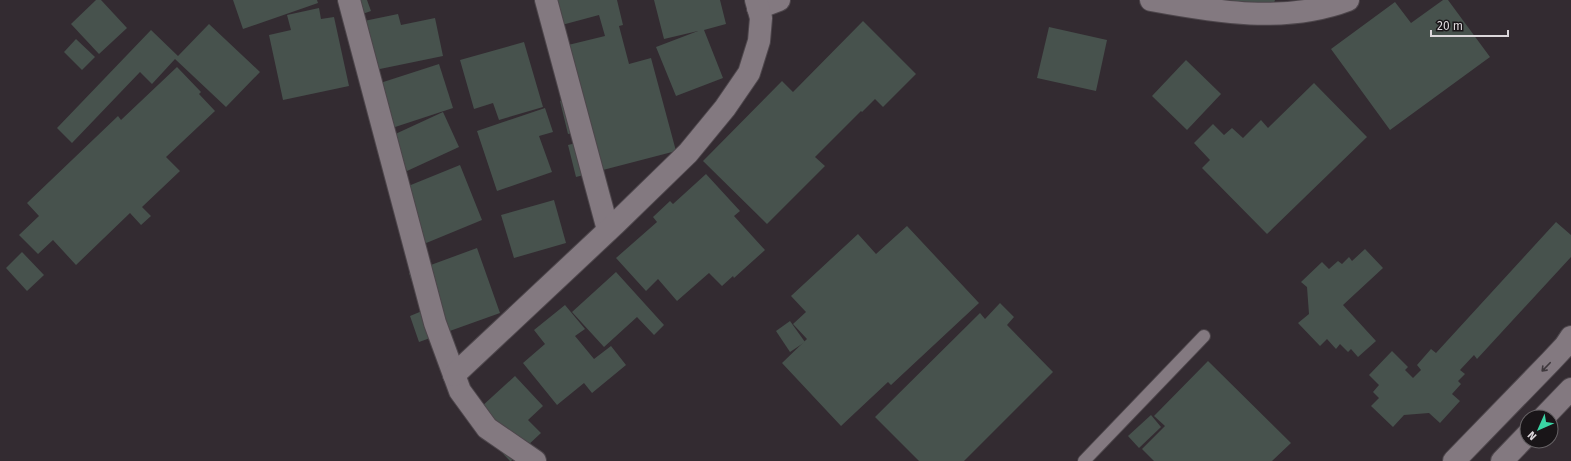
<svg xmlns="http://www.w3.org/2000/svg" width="1571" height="461" viewBox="0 0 1571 461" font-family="'Fira Sans',sans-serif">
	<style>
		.building { fill: #47524d }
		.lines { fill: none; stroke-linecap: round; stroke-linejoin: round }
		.service-casing { stroke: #4d464b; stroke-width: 14 }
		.minor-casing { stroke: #4d464b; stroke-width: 24 }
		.tertiary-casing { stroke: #4d464b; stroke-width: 24 }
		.service { stroke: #837980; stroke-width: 12 }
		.minor { stroke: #837980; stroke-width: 22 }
		.tertiary { stroke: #837980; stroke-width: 22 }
		.oneway { stroke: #3e383c }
	</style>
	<rect width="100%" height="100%" fill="#332b31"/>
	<g class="building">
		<polygon points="96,0 101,0 127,28 99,54 71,24"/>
		<polygon points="233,0 317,0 318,3 243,29"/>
		<polygon points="348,0 367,0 371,11 354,17"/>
		<polygon points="551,0 617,0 623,25 619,26 629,64 651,58 676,151 576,177 568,145 584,141 582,131 568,134 560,101 565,99 564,46 605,36 599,15 558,26"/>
		<polygon points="654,0 720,0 726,24 704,30 723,78 676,96 656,47 698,31 664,39"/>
		<polygon points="1217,0 1275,0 1268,19"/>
		<polygon points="1443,0 1448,0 1490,57 1390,130 1331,49 1395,2 1411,23"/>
		<polygon points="319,8 321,19 334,17 349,86 283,100 269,35 291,30 287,15"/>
		<polygon points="398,14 401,25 435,18 443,56 375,70 364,21"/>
		<polygon points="863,21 916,74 883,107 875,99 862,112 861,111 815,157 825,166 767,224 703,161 782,81 793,92"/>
		<polygon points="209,24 260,72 226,107 175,59 152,84 140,72 72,143 57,128 151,30 178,56"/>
		<polygon points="1049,27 1107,40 1096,91 1037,78"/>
		<polygon points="76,39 95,57 82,70 64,52"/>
		<polygon points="524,42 543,107 499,120 493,103 474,109 460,60"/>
		<polygon points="1186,60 1221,94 1187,130 1152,96"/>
		<polygon points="439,64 453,108 389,129 374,85"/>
		<polygon points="177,67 201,92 199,94 215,111 166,157 180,171 142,207 151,216 141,225 130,213 76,265 53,240 38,254 19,235 39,216 27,203 118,116 121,120"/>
		<polygon points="1314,83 1367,137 1267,234 1202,168 1210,160 1194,143 1213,124 1224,135 1232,128 1243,138 1261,120 1268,128"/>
		<polygon points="545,108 553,132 539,136 552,172 497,191 477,131"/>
		<polygon points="443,112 459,147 407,171 391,136"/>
		<polygon points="460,165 482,220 419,246 396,191"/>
		<polygon points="706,174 740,211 734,216 765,250 734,278 733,276 722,286 709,273 677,301 658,279 646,291 616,258 657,222 653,217 670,201 673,204"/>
		<polygon points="554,200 566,243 514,258 501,215"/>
		<polygon points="1556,222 1571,235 1571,257 1477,359 1474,355 1460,370 1465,374 1458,381 1461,384 1452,394 1460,401 1440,423 1429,413 1404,415 1393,427 1371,406 1379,398 1373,392 1379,385 1369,375 1392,351 1408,367 1405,370 1413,378 1421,370 1417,365 1431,349 1436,353"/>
		<polygon points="907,226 979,303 891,385 888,382 841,426 782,363 807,339 793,324 806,312 791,296 858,234 876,254"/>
		<polygon points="477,248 500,313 419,342 410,316 422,311 409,273"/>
		<polygon points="1365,249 1383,268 1343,305 1376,341 1358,357 1351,349 1348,352 1340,344 1336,349 1327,339 1320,346 1298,323 1309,314 1307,287 1301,282 1322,262 1329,269 1338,261 1342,264 1349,257 1352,261"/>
		<polygon points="22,252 44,275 27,291 6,268"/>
		<polygon points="616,272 664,325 654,335 637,317 604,347 572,312"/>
		<polygon points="1000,303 1014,317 1007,325 1053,372 964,461 919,461 875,417 980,313 985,319"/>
		<polygon points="565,305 585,329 575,336 594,359 611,346 626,365 592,393 584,383 557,405 523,363 545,344 534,330"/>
		<polygon points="790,321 805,342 790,352 776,331"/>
		<polygon points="1208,361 1291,443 1272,461 1154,461 1142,449 1165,426 1154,416"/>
		<polygon points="515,376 543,406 528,420 541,433 511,461 510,461 469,418"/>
		<polygon points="1151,415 1161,427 1139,448 1128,436"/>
	</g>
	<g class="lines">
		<defs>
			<polyline id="service" points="1084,461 1204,336"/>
			<g id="minor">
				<polyline points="349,0 435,323 460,391 487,428 535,461"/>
				<polyline points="546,0 608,230"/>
				<path d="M1151 0C1216 12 1285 24 1348 0"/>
				<polyline points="758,8 779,0"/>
				<polyline points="454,375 615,224 688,153 725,108 749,73 759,41 761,18 756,0"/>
			</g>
			<g id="tertiary">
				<polyline points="1544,417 1571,389"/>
				<polyline points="1454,461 1551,361 1565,346 1571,337"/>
				<polyline points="1502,461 1527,435"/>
			</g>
		</defs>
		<use href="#service" class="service-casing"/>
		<use href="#minor" class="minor-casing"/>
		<use href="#tertiary" class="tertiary-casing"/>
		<use href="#service" class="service"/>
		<use href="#minor" class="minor"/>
		<use href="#tertiary" class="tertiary"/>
	</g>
	<defs><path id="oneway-shaft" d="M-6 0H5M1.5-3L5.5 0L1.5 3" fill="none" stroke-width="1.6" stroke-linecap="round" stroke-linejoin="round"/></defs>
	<use class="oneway" href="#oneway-shaft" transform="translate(1546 367) rotate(134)"/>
	<g transform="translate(1539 429) rotate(225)"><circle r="19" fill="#191518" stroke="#676366"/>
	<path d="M0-3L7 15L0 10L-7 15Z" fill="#3ad4a4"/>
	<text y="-6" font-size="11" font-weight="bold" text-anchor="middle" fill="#dcd7db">N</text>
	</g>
	<path d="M1431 30v6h77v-6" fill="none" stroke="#dcd7db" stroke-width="2"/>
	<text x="1437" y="30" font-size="12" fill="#dcd7db" stroke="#191518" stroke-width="3" paint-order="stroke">20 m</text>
</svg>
